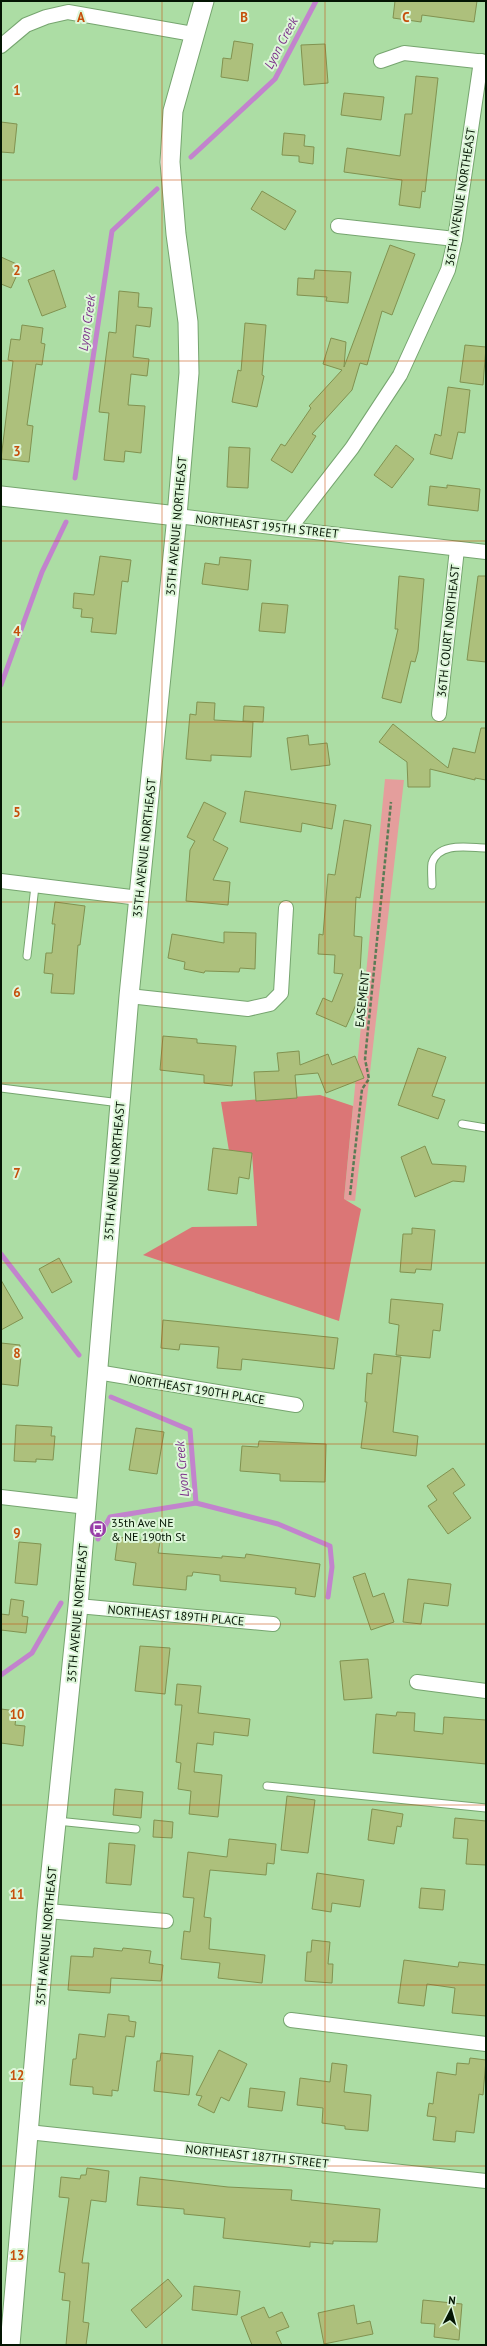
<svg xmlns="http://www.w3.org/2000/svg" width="487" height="2346" viewBox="0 0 487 2346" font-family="'PT Sans',sans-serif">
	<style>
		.green { fill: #e49e9c }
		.forest { fill: #db7676 }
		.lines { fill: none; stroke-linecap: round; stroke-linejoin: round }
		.stream { stroke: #c283cd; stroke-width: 5 }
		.building { fill: #adc07c; stroke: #819250 }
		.lane-casing { stroke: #76a56f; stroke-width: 9 }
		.street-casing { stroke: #76a56f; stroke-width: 16 }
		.secondary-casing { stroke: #76a56f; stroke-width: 21 }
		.path { stroke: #5b7c56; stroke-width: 2.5; stroke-dasharray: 4 2; stroke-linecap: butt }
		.lane { stroke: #fff; stroke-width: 7 }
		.street { stroke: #fff; stroke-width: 14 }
		.secondary { stroke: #fff; stroke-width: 19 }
		.grid { fill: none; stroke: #c64f0b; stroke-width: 1; stroke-opacity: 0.55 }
		.labels { text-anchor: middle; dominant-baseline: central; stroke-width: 4; stroke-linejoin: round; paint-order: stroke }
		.street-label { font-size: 12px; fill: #041503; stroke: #ddf6d9 }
		.poi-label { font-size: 12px; fill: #041503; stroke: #ddf6d9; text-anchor: start }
		.water-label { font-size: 13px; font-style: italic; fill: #7c308a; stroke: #ddf6d9 }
		.grid-label { font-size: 13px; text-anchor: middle; font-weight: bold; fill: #c64f0b; stroke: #ddf6d9; stroke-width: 4; stroke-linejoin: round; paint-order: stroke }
	</style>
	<rect width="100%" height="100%" fill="#acdda4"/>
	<polygon class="green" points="385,779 404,780 355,1201 344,1200"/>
	<polygon class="forest" points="320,1095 353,1106 344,1199 361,1209 339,1321 143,1255 192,1227 257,1226 252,1153 229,1151 221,1102"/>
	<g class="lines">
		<g class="stream">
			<polyline points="191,157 275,79 316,1"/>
			<polyline points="75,478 112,231 157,189"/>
			<polyline points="1,685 42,572 66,522"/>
			<polyline points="1,1254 79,1355"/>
			<polyline points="196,1503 278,1524 330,1546 332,1567 328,1597"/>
			<polyline points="98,1539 110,1517 196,1503 190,1430 111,1397"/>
			<polyline points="1,1675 32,1653 61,1603"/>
		</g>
	</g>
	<g class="building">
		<polygon points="395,1 477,1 474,22 422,15 421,22 393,18"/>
		<polygon points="234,41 253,44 248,81 221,77 223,58 231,59"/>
		<polygon points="325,44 328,83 304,85 301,45"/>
		<polygon points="416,76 438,78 425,192 422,191 420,208 399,205 402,180 344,172 347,148 400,156 405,114 412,114"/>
		<polygon points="344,93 384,97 381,120 341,115"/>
		<polygon points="1,122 17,124 14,153 1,152"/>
		<polygon points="284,133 305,135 304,146 314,147 313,164 299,162 299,156 282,155"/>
		<polygon points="262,191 296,211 285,230 251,209"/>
		<polygon points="390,245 415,254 392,315 382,311 367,365 360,363 352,390 312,434 316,436 292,473 271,460 281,444 285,446 311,408 309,406 342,370 323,364 331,338 346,342 344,367"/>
		<polygon points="1,257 21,266 11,288 1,284"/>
		<polygon points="54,270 66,307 42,316 28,280"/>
		<polygon points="315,270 351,272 348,303 326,301 327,297 297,295 298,278 314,279"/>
		<polygon points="119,291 139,293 138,307 152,308 150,327 136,325 133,357 149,359 147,376 131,374 128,405 145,406 141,453 125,451 124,462 104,460 109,413 99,412 109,332 116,333"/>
		<polygon points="245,323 266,325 262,375 264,376 257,407 232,402 238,370 241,371"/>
		<polygon points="22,325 43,328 41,343 45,344 42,365 36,364 27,425 33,426 29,462 1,459 13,361 8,360 11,339 20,340"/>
		<polygon points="465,345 486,347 483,385 460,382"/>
		<polygon points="448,387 470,390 465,433 458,432 452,459 430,454 435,434 441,436"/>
		<polygon points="396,445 414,459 392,488 374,475"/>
		<polygon points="229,447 250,448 248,488 227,487"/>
		<polygon points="447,485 480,489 478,511 428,505 430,486 447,488"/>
		<polygon points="100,556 131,560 128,582 122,581 116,634 91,632 93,618 81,617 82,609 73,608 74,593 94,595"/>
		<polygon points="220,557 251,560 248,590 202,584 205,563 219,565"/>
		<polygon points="399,576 424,579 418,651 415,662 411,661 401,703 382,698 398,629 395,629"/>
		<polygon points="478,576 486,576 486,662 467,660"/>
		<polygon points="262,603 288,605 285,633 259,631"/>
		<polygon points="197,702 215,703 214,720 253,722 251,757 211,755 211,761 186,759 190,714 196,715"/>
		<polygon points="244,706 264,707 263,722 243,721"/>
		<polygon points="393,724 448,768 453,748 475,753 481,728 486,728 486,780 475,778 475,780 430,769 430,787 408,787 407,762 379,742"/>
		<polygon points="308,735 309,745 327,743 330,765 291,770 287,738"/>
		<polygon points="245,791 336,805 332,829 302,823 301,832 240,822"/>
		<polygon points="204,802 226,813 213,840 228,848 213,880 230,882 228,905 186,901 190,850 195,841 187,837"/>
		<polygon points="344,820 371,825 360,898 356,897 354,936 362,937 359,990 362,991 346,1027 316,1014 323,998 332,1002 343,974 334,973 335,955 318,954 319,934 323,935 328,874 335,875"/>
		<polygon points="55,902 85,906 80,945 78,945 74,994 51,993 53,974 44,973 46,953 52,953 55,924 52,924"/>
		<polygon points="224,932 256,933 255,969 240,968 239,972 205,971 204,973 184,969 185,962 168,958 172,934 224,943"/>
		<polygon points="163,1036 197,1039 197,1043 236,1046 232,1086 204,1083 204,1075 160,1070"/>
		<polygon points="418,1048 446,1057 432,1096 445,1100 438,1119 398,1105"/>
		<polygon points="299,1051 300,1065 328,1054 332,1065 355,1056 364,1078 326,1093 318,1073 295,1075 297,1098 256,1101 254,1072 279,1071 277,1053"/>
		<polygon points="425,1146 432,1164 466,1166 464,1182 453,1181 415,1197 401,1157"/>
		<polygon points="213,1148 252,1153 249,1179 239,1177 237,1194 208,1190"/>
		<polygon points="412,1228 435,1230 431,1270 416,1269 415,1273 400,1272 403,1234 412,1234"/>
		<polygon points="59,1258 72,1282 52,1293 39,1269"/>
		<polygon points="1,1280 23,1318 1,1330"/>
		<polygon points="391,1299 443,1304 440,1331 433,1330 430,1358 396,1355 399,1325 389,1323"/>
		<polygon points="163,1320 338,1338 334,1369 242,1359 241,1370 217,1368 219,1347 180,1344 179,1350 161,1348"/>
		<polygon points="1,1343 20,1345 19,1356 21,1356 18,1386 1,1384"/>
		<polygon points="374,1354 401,1357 393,1432 418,1436 416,1456 361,1448 367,1402 365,1402 367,1373 372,1374"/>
		<polygon points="16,1425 52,1427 51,1436 55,1436 53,1460 36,1459 36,1462 14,1461"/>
		<polygon points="136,1428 164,1432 157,1474 129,1470"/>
		<polygon points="259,1441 326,1444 325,1482 280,1481 280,1474 240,1471 242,1446 258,1447"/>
		<polygon points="453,1468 465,1485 453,1493 471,1518 448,1534 428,1506 437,1500 427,1486"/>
		<polygon points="118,1537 160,1542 158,1553 222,1558 222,1556 245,1558 246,1554 320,1564 315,1597 295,1594 296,1588 220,1581 220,1575 193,1572 192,1576 187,1576 186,1590 133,1585 136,1563 115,1560"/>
		<polygon points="19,1542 41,1544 37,1585 15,1583"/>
		<polygon points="365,1573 373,1597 384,1593 394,1622 371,1630 353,1577"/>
		<polygon points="408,1579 451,1584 448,1606 424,1603 421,1624 403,1622"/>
		<polygon points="11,1599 24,1601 22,1616 28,1617 26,1633 1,1630 1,1614 9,1615"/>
		<polygon points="140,1646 170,1648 165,1694 135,1691"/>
		<polygon points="368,1659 372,1698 344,1700 340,1661"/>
		<polygon points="177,1684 201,1686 198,1713 250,1719 248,1736 214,1732 213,1745 197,1743 194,1772 222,1775 218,1817 189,1814 191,1791 178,1789 181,1763 176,1762 182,1705 175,1705"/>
		<polygon points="1,1709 17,1711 15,1725 25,1726 23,1746 1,1743"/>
		<polygon points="397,1712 415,1713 414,1731 443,1734 444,1717 486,1720 486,1764 373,1753 376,1714 396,1716"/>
		<polygon points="115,1789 143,1792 141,1818 113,1815"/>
		<polygon points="287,1796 315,1800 308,1853 281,1850"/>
		<polygon points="372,1809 403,1814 401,1827 397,1826 394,1844 368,1840"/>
		<polygon points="455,1818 486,1821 486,1865 466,1864 468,1839 453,1838"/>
		<polygon points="154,1820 173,1822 172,1838 153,1837"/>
		<polygon points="229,1839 276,1844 274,1864 267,1863 266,1875 210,1870 204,1917 211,1918 209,1949 265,1955 262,1983 218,1978 220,1963 181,1959 184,1931 190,1932 194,1898 183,1897 188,1852 227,1857"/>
		<polygon points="109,1843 135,1845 131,1885 106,1883"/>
		<polygon points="317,1873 364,1880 360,1907 332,1903 331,1912 312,1909"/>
		<polygon points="421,1888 445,1890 443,1910 419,1908"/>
		<polygon points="312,1940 330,1942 328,1964 333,1964 332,1983 305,1981 307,1952 311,1952"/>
		<polygon points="94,1948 122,1951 123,1948 151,1951 149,1963 163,1965 161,1981 111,1978 110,1993 68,1990 71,1956 93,1957"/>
		<polygon points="404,1960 458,1967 459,1962 486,1965 486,2016 452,2013 455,1988 427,1984 424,2006 398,2003"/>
		<polygon points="108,2014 129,2016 129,2021 136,2022 134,2037 126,2036 118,2091 112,2090 112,2096 93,2094 93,2087 70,2085 73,2059 76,2059 79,2034 105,2037"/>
		<polygon points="219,2050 247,2064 229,2101 221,2097 214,2113 198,2105 202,2096 196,2095"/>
		<polygon points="161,2053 193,2056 189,2095 154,2091 157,2061 160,2061"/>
		<polygon points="470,2058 486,2060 483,2095 479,2094 474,2133 456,2131 455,2142 433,2140 436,2117 427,2116 429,2103 433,2104 437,2072 456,2075 457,2063 469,2064"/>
		<polygon points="332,2063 347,2065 344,2092 371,2095 368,2131 345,2129 345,2126 322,2123 323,2108 297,2105 300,2078 330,2082"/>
		<polygon points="250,2088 285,2092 282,2111 248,2107"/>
		<polygon points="87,2168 109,2171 106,2202 91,2200 82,2263 89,2263 83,2322 89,2323 86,2345 66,2345 70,2301 62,2300 65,2273 59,2272 69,2198 59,2197 61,2177 80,2179 81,2175 86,2175"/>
		<polygon points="140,2177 228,2187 292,2190 291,2200 380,2209 377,2242 333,2241 333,2244 310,2242 310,2247 223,2238 225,2218 184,2214 184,2209 137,2205"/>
		<polygon points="168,2279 182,2296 146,2328 131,2310"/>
		<polygon points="194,2286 240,2291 237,2315 192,2310"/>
		<polygon points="423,2300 462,2304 459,2340 434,2337 435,2324 421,2323"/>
		<polygon points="354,2305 357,2324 370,2321 373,2334 324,2344 318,2313"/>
		<polygon points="264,2307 269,2318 282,2312 289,2327 276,2332 282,2345 252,2345 241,2317"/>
	</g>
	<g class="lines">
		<defs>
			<g id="lane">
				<path d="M432 885C432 878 431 869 432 863 439 841 470 848 486 848"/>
				<polyline points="27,956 35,886"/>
				<polyline points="1,1088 120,1103"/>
				<polyline points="462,1124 486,1128"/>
				<polyline points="267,1786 486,1808"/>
				<polyline points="57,1821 136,1829"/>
			</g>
			<g id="street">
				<polyline points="1,46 26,25 46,17 68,12 193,34"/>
				<polyline points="381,61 404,53 486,62"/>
				<polyline points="338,226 455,239"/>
				<polyline points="177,516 486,552"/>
				<polyline points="290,528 352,448 400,375 448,270 455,239 481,61"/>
				<polyline points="439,714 457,549"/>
				<polyline points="1,881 139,898"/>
				<polyline points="129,996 248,1009 270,1004 281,993 286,908"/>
				<polyline points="97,1372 296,1405"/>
				<polyline points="1,1497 87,1507"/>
				<polyline points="78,1606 273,1624"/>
				<polyline points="417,1682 486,1691"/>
				<polyline points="47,1911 166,1921"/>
				<polyline points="291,2020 486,2044"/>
				<polyline points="28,2132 486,2181"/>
			</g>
			<g id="secondary">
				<polyline points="1,496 177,516"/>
				<polyline points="10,2345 47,1911 78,1606 129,996 177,516 189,373 188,322 176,234 170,162 173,111 204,1"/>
			</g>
		</defs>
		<use href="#lane" class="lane-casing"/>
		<use href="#street" class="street-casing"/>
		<use href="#secondary" class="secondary-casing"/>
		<polyline class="path" points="350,1195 362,1089 369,1079 365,1059 391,802"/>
		<use href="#lane" class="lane"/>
		<use href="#street" class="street"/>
		<use href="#secondary" class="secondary"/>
	</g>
	<path class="grid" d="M162 1V2345M325 1V2345M1 180H486M1 361H486M1 541H486M1 722H486M1 902H486M1 1083H486M1 1263H486M1 1444H486M1 1624H486M1 1805H486M1 1985H486M1 2166H486"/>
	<defs>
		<symbol id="bus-disc" viewBox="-11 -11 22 22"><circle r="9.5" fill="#983da8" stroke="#ddf6d9"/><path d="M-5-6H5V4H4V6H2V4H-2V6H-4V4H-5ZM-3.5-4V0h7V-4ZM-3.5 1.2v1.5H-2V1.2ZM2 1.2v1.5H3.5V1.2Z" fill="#fff"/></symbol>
	</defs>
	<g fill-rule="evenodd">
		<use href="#bus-disc" x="88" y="1519" width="20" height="20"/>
	</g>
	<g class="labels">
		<g class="street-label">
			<text transform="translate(460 197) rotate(-81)">36TH AVENUE NORTHEAST</text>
			<text transform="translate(176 526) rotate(-85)">35TH AVENUE NORTHEAST</text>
			<text transform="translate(267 526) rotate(6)">NORTHEAST 195TH STREET</text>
			<text transform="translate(448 631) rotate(-84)">36TH COURT NORTHEAST</text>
			<text transform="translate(144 848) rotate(-84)">35TH AVENUE NORTHEAST</text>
			<text transform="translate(362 999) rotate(-84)">EASEMENT</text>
			<text transform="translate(114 1171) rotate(-85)">35TH AVENUE NORTHEAST</text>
			<text transform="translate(197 1389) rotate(9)">NORTHEAST 190TH PLACE</text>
			<text transform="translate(77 1613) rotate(-85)">35TH AVENUE NORTHEAST</text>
			<text transform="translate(176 1615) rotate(5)">NORTHEAST 189TH PLACE</text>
			<text transform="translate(46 1936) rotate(-85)">35TH AVENUE NORTHEAST</text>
			<text transform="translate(257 2156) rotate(6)">NORTHEAST 187TH STREET</text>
		</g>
		<g class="poi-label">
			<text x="111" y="1522">35th Ave NE<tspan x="111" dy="14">&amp; NE 190th St</tspan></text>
		</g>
		<g class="water-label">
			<text transform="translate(281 43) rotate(-62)">Lyon Creek</text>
			<text transform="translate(87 323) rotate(-82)">Lyon Creek</text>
			<text transform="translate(182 1469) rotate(-95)">Lyon Creek</text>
		</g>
	</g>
	<g class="grid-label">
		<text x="81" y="22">A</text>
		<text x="244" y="22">B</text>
		<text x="406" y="22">C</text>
		<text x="17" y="95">1</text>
		<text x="17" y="275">2</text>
		<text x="17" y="456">3</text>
		<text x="17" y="636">4</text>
		<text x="17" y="817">5</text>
		<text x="17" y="997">6</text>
		<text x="17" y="1178">7</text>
		<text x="17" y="1358">8</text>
		<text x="17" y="1538">9</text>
		<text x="17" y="1719">10</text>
		<text x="17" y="1899">11</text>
		<text x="17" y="2080">12</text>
		<text x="17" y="2260">13</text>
	</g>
	<rect width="487" height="2346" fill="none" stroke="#041503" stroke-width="4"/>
	<g transform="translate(451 2310) rotate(6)" stroke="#ddf6d9" stroke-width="3" paint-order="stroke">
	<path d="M0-3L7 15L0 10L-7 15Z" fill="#041503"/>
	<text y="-6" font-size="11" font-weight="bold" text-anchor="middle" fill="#041503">N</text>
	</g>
</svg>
